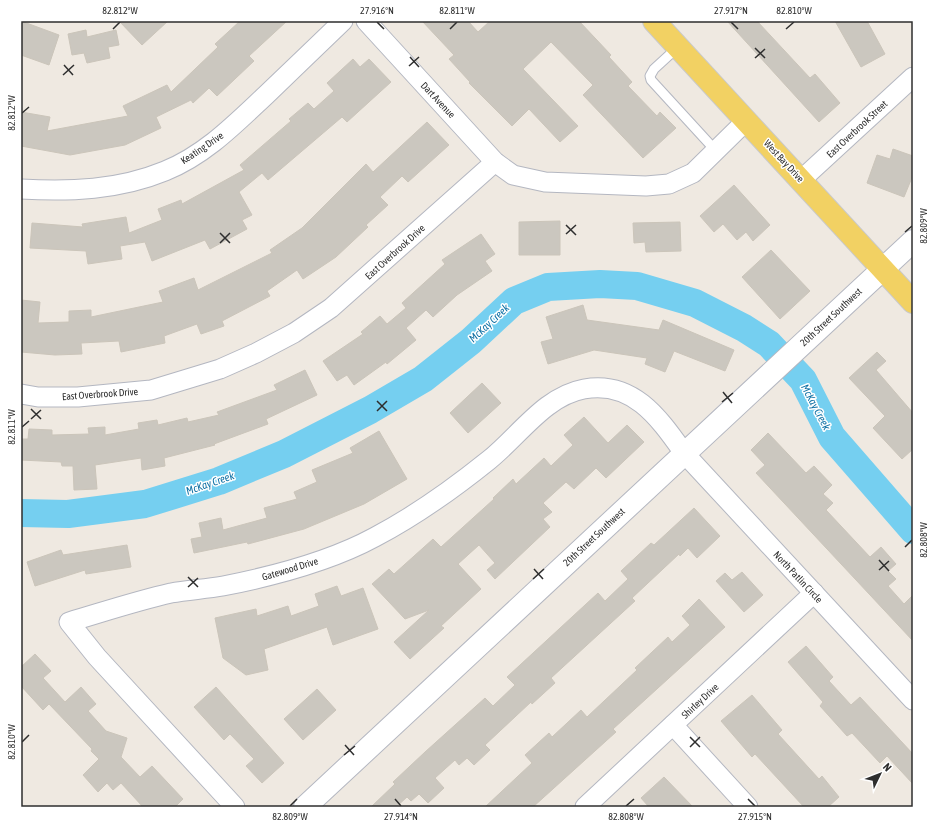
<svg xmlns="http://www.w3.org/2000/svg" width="934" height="828" viewBox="0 0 934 828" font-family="'Asap Condensed',sans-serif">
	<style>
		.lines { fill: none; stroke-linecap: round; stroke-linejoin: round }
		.river { stroke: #75cff0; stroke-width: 28 }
		.building { fill: #cbc7bf; stroke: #cbc5ba }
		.lane-casing { stroke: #b4b7c1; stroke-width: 11 }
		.street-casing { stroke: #b4b7c1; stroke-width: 21 }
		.secondary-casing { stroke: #b4b7c1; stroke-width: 24 }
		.primary-casing { stroke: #c9c9c9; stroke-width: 24 }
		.lane { stroke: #fff; stroke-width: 9 }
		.street { stroke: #fff; stroke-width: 19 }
		.secondary { stroke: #fff; stroke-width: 22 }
		.primary { stroke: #f2d163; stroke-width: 22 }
		.ticks { fill: none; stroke: #2e2e2e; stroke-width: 1.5 }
		.labels { text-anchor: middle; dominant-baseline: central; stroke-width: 3; stroke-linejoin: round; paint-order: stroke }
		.street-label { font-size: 10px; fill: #2e2e2e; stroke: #fff }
		.water-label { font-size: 11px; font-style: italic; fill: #0d6fa3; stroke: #fff }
		.neatline { fill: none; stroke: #2e2e2e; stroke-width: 1.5 }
		.ticks-label { font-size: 10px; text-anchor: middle; fill: #2e2e2e }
	</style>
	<rect width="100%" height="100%" fill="#efe9e1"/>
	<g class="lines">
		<polyline class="river" points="21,513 68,514 145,504 219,481 284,454 370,410 423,379 471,341 514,301 548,287 600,284 637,286 695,303 744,328 769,344 803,380 832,437 913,530"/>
	</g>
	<g class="building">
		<polygon points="21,21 59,35 49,65 21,55"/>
		<polygon points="119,21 168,21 142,45"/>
		<polygon points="240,21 287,21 249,56 254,61 217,96 209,88 193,103 191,100 156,117 161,128 125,145 70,155 21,146 21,112 50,117 47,131 128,116 123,106 167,85 171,92 218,47 215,44"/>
		<polygon points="422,21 468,21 478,32 490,21 579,21 611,55 609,57 632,82 628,86 657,116 660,112 676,128 643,158 583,95 593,85 551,42 523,69 578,126 560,142 529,109 512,126 469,83 470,82 449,59 454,55"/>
		<polygon points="727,21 757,21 810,78 815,74 840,103 819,122"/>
		<polygon points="835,21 867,21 885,54 861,67"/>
		<polygon points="86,30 87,37 116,30 119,45 108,47 110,58 87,63 84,53 72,55 68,34"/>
		<polygon points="353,59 360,67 369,59 391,82 347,122 342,117 268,180 262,173 239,192 252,215 242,220 247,229 210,249 205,240 152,261 145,242 120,246 122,259 88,264 86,251 30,248 32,223 83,227 82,224 126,217 129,233 162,220 158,209 181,200 182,204 244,170 240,165 291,121 289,119 308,103 314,109 334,91 327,83"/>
		<polygon points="427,122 449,145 408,182 402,176 380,197 388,205 366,225 368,227 336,257 303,279 297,270 267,291 270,296 222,321 224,326 201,334 197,324 164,336 165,343 121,352 119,341 81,343 82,354 55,355 21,352 21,300 40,302 38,323 69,322 69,311 91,310 91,317 163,302 159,291 194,278 198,290 272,253 270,250 302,228 366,164 373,172"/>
		<polygon points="893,149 913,156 913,175 904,197 867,183 877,155 890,159"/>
		<polygon points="734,185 770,225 753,241 746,232 737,240 723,224 714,232 700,216"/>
		<polygon points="560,221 560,255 519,255 519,222"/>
		<polygon points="680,222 681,251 646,252 645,242 634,243 633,223"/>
		<polygon points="481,234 495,254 485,261 492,271 457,295 433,317 426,310 406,328 416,340 387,364 386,362 354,385 347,375 337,381 323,361 363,334 361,332 380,316 387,324 406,308 402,303 445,264 442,260"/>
		<polygon points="771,250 810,291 780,319 742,277"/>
		<polygon points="583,305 587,320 659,330 663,320 734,350 725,371 674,351 665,372 645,364 647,358 594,350 548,364 541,342 553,339 546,317"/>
		<polygon points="877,352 886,361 876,370 913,413 913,449 902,459 873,428 885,416 849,378"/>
		<polygon points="305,370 317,395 266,419 268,424 214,444 215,445 164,458 165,466 142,470 141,458 95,465 97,489 74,490 73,466 62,466 61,462 21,460 21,439 28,439 29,429 52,430 52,435 89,434 88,428 105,427 105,435 139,429 138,423 157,420 158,425 187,418 188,422 219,415 217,412 277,390 274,385"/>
		<polygon points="482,383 501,403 468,433 450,413"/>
		<polygon points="584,417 608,443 627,425 644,442 606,478 596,468 574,489 566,482 543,503 552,512 543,519 550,527 495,579 487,570 495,563 479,545 458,564 481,589 441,626 444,628 410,659 394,642 429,610 405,619 372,584 389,569 394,574 433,539 441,547 494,499 493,498 513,479 516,484 544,458 551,466 573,445 564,435"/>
		<polygon points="379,431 407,479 364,504 304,529 248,544 247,542 194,553 191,539 202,537 199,523 221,518 223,530 267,518 264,508 297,499 294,492 317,482 312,470 353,453 350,448"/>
		<polygon points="768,433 806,473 814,466 832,485 823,494 833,503 826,510 870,557 881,547 896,564 888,571 896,579 888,586 904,604 913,595 913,641 756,473 765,465 751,450"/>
		<polygon points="694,508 720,536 697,558 688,548 680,556 679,554 632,598 635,601 551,678 555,683 532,704 531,702 485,745 490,750 474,765 467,758 459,765 455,760 435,778 444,788 428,803 419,794 411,801 407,797 396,807 371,807 395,784 393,782 425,752 485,698 493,706 515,685 507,677 598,593 605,601 628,579 621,571 651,543 654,545"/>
		<polygon points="127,545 131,567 86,574 85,570 35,586 27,562 61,550 63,555"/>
		<polygon points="742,572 763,595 744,612 716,581 725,573 732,580"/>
		<polygon points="337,586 341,596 363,588 378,629 333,645 327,627 264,649 268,670 246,675 223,658 215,618 256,609 257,616 288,606 291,616 319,606 315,594"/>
		<polygon points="699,599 725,627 613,729 616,732 533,807 485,807 532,763 525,755 549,733 552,737 581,710 587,717 637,670 635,668 668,637 672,642 690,625 682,616"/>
		<polygon points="806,646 833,677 829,681 851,705 860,697 913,754 913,784 887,756 880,763 852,733 847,736 820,706 823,702 788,662"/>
		<polygon points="35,654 51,671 43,678 65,702 81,687 96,704 88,711 106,731 127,738 121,757 140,777 152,766 183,799 175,807 143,807 121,783 113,790 107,783 98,792 83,775 99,759 91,751 92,749 49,704 43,710 21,686 21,667"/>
		<polygon points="216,687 284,763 262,783 246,766 254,759 230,734 224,740 194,707"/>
		<polygon points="317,689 336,710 303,740 284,719"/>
		<polygon points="752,695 782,730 778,734 819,779 822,776 839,797 828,807 804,807 755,754 752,757 721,721"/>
		<polygon points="664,777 693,807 649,807 641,798"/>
	</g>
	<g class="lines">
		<defs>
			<polyline id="lane" points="678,47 654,69 650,76 651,80 716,151"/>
			<g id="street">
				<polyline points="366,21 495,162 513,175 545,182 646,186 669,184 693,173 746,121"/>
				<polyline points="801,180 913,77"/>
				<path d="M21 189C69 192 119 190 165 171 205 155 235 124 266 95 292 70 317 46 343 21"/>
				<polyline points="21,394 38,397 78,397 151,390 220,369 256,353 294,333 331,308 495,162"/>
				<polyline points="673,725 748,807"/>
				<path d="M235 807 97 657 69 622C103 612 136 601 171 593 188 590 206 589 223 586 274 576 329 562 375 537 415 516 453 489 489 460 519 436 545 396 584 389 633 380 659 418 684 453L913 700"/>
				<polyline points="585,807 814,593"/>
			</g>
			<polyline id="secondary" points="305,807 913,241"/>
			<polyline id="primary" points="654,21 913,302"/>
		</defs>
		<use href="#lane" class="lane-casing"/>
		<use href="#street" class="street-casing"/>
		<use href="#secondary" class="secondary-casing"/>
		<use href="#primary" class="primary-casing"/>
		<use href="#lane" class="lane"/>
		<use href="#street" class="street"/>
		<use href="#secondary" class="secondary"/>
		<use href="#primary" class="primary"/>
	</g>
	<path class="ticks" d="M377 22 384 29M731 22 738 29M113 29 120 22M450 29 457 22M786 29 794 22M755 48 765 58M410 57 419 67M755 58 765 49M64 65 73 75M409 66 419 57M63 75 74 65M22 113 29 107M566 225 576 235M905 232 912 226M220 233 230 243M566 234 576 225M220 243 230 233M723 392 732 403M377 401 387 411M722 402 733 393M31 409 41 419M377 411 387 401M31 419 41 410M22 427 29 421M905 547 912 540M879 560 889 571M534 569 543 579M879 570 889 561M188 577 198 587M533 579 544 569M188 587 198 578M690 737 700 747M22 742 29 735M345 745 354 755M690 747 700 737M344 755 355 746M395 799 401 806M748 799 755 806M290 806 297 799M626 806 634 799"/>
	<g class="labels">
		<g class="street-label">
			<text transform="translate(438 100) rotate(47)">Dart Avenue</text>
			<text transform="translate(857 129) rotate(-43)">East Overbrook Street</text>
			<text transform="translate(202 148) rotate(-34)">Keating Drive</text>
			<text transform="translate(784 161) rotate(47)">West Bay Drive</text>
			<text transform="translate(395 252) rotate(-42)">East Overbrook Drive</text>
			<text transform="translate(831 317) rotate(-43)">20th Street Southwest</text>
			<text transform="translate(100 394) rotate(-4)">East Overbrook Drive</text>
			<text transform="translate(594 537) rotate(-43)">20th Street Southwest</text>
			<text transform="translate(290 569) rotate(-17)">Gatewood Drive</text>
			<text transform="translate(798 577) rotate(47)">North Patlin Circle</text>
			<text transform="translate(700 701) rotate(-43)">Shirley Drive</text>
		</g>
		<g class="water-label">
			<text transform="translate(489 323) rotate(-43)">McKay Creek</text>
			<text transform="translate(816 407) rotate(62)">McKay Creek</text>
			<text transform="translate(210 483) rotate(-19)">McKay Creek</text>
		</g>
	</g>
	<rect width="934" height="828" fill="none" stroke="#ffffff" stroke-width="44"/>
	<g transform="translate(880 774) rotate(47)" stroke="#ffffff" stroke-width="3" paint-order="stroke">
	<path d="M0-3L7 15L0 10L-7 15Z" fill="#2e2e2e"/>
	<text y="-6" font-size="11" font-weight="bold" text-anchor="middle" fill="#2e2e2e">N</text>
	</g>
	<rect x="22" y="22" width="890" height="784" class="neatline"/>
	<g class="ticks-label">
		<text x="120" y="14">82.812°W</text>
		<text x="377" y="14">27.916°N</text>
		<text x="457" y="14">82.811°W</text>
		<text x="731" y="14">27.917°N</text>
		<text x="794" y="14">82.810°W</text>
		<text transform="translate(11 113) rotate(-90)" y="4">82.812°W</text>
		<text transform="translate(923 226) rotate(-90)" y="4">82.809°W</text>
		<text transform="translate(11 427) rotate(-90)" y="4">82.811°W</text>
		<text transform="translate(923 540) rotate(-90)" y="4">82.808°W</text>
		<text transform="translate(11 742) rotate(-90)" y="4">82.810°W</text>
		<text x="290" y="820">82.809°W</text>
		<text x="401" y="820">27.914°N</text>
		<text x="626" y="820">82.808°W</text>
		<text x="755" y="820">27.915°N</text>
	</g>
</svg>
